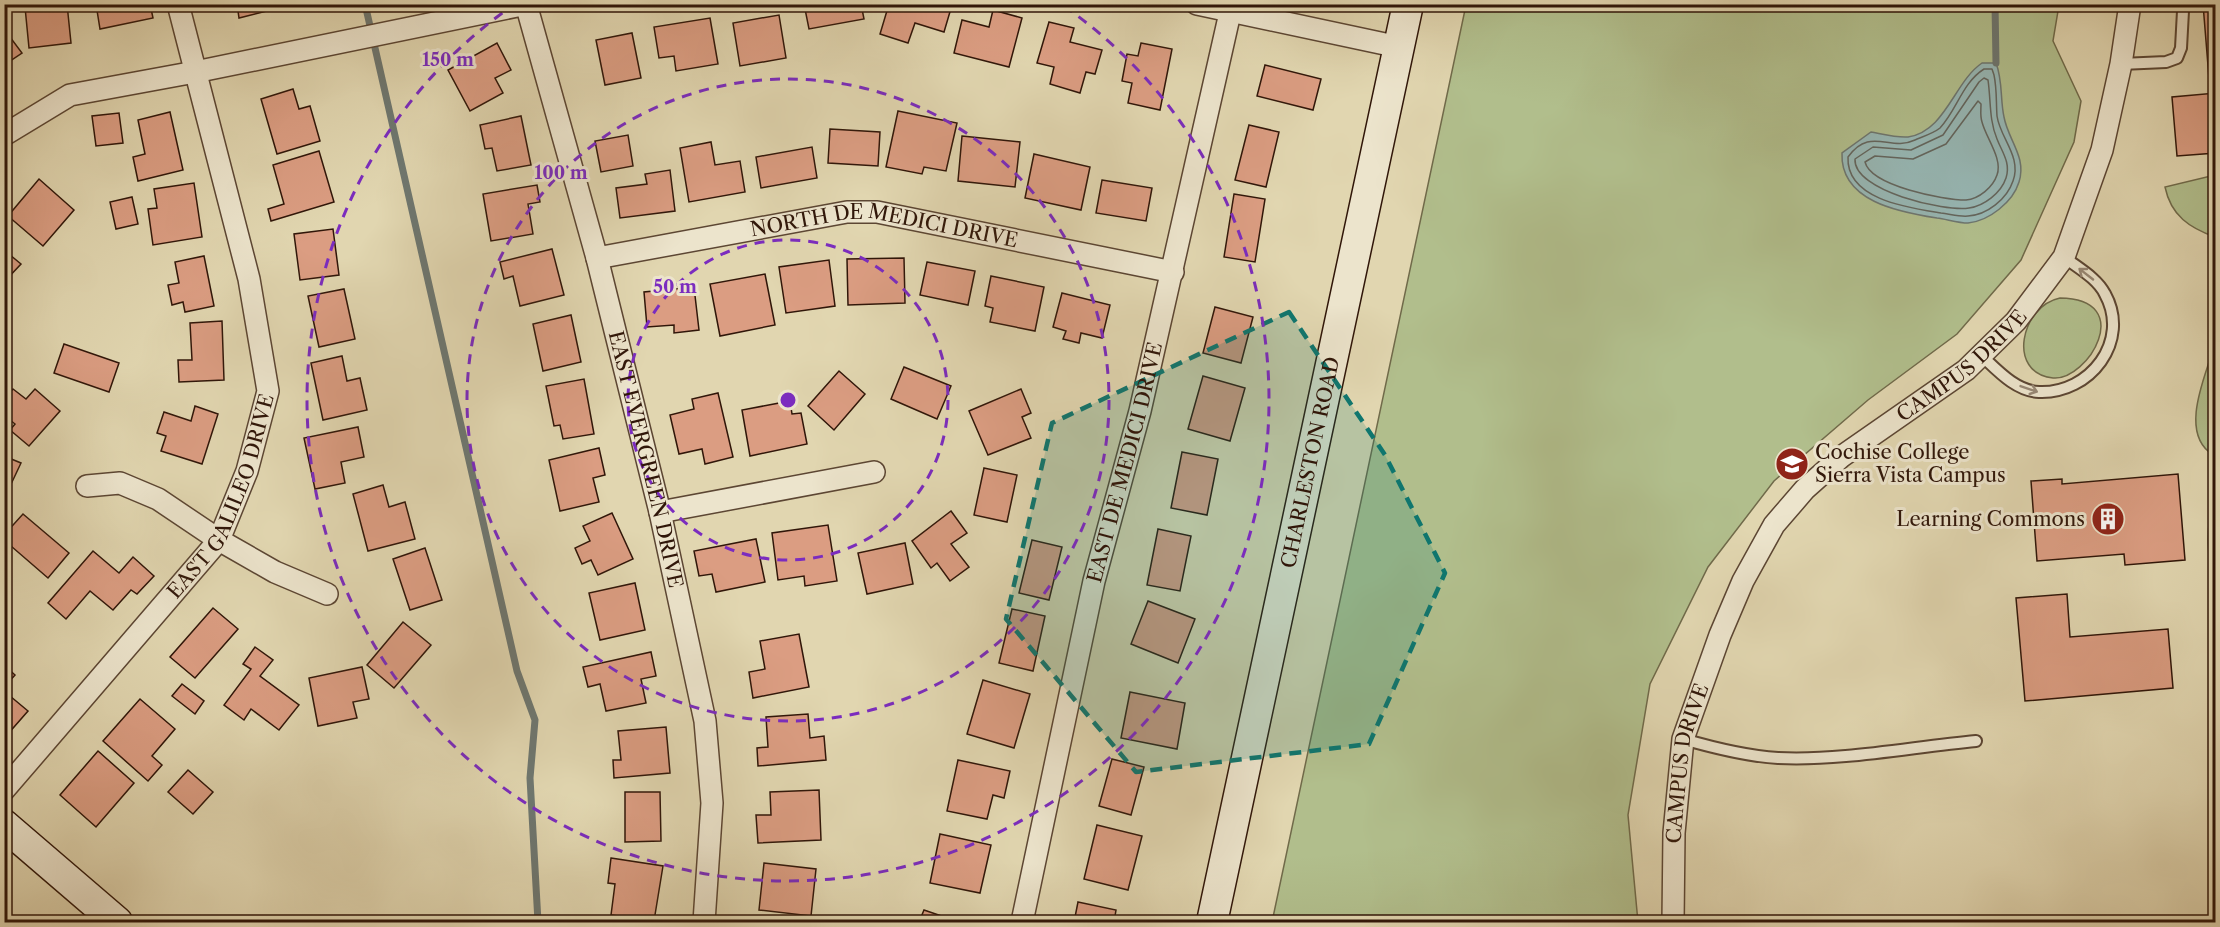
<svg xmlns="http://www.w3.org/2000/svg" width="2220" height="927" viewBox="0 0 2220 927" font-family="'Libre Caslon Text',serif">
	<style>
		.green { fill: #b1be8c; stroke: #706a4a; stroke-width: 1.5 }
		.water { fill: #97b7b4; stroke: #6e7770; stroke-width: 1.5 }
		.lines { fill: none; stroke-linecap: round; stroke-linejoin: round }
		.shore { stroke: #64665e; stroke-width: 1.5 }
		.stream { stroke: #6e7770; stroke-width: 7 }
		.building { fill: #db9d82; stroke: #301609; stroke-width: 1.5 }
		.lane-casing { stroke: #5c4633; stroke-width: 14 }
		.street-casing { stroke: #5c4633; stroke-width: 24 }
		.secondary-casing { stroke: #301609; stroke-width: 33 }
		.lane { stroke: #ece4cc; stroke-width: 10 }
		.street { stroke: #ece4cc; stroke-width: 21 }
		.secondary { stroke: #ece4cc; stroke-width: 30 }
		.oneway { stroke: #978774 }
		.marked { fill: #0f766e; fill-opacity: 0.2; stroke: #0f766e; stroke-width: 4.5; stroke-dasharray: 12 8; stroke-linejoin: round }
		.ring { fill: none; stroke: #7b2cbf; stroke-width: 3; stroke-dasharray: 10 8 }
		.labels { text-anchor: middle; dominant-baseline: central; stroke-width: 6; stroke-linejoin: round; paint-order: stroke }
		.street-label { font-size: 20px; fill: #301609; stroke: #ece4cc }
		.poi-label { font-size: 20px; fill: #301609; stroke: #ece4cc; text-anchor: start }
		.centre { fill: #7b2cbf; stroke: #ece4cc; stroke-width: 3 }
		.ring-label { font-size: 18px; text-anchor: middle; font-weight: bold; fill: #7b2cbf; stroke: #ece4cc; stroke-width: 6; stroke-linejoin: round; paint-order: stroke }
	</style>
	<rect width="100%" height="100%" fill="#e1d6b0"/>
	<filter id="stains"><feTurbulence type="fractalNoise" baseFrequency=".00333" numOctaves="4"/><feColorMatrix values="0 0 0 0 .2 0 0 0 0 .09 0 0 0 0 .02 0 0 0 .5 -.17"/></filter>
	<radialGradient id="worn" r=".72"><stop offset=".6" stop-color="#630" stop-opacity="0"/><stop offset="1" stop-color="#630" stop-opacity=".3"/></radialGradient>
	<g class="green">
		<polygon points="1466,5 2059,5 2053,41 2081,101 2074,142 2021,260 1957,334 1868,400 1774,481 1708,567 1650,684 1628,815 1638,922 1272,922"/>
		<path d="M2215 175H2216L2215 237C2190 228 2171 216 2165 187Z"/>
		<path d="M2060 298C2137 299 2088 381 2053 378 2006 373 2021 306 2060 298Z"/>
		<path d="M2215 358V450L2209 452C2183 431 2202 384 2210 359Z"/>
		<path d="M2215 494V591C2207 561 2205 524 2215 494Z"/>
	</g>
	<path class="water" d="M1982 63H1996C2003 81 2000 99 2004 117 2008 140 2027 157 2019 182 2013 202 1989 221 1968 223 1958 223 1946 219 1937 218 1898 212 1840 201 1842 153L1871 132C1882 134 1897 138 1908 137 1946 131 1954 82 1982 63Z"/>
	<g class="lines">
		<g class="shore">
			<path d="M1984 69H1992L1994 75C1997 89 1996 102 1997 116 2000 138 2022 157 2013 181 2007 199 1987 215 1968 216 1960 217 1950 214 1941 213 1910 208 1846 200 1848 157 1870 126 1890 152 1915 140 1922 137 1934 133 1940 128 1957 110 1962 83 1984 69Z"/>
			<path d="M1984 78 1988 80C1991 101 1989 120 1997 139 2002 152 2011 163 2006 178 2001 193 1984 206 1969 208 1945 212 1853 191 1855 159L1873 147 1911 150 1943 135 1979 82Z"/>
			<path d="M1978 101 1981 104C1981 110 1980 116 1982 122 1986 138 2003 159 1997 175 1993 187 1979 199 1966 200 1943 200 1871 186 1865 162L1875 156 1913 159 1946 144Z"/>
		</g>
		<g class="stream">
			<polyline points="365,4 517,671 535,720 530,778 538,922"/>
			<polyline points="1995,4 1996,63"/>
		</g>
	</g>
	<g class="building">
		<polygon points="67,4 71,43 29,48 25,7"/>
		<polygon points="96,4 150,4 153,18 100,29"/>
		<polygon points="237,4 270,4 271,10 239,18"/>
		<polygon points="804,4 861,4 864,19 809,29"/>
		<polygon points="889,4 952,4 952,5 944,32 915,23 908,43 880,34"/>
		<polygon points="2203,4 2216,4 2216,78 2209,78"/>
		<polygon points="993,10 1022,18 1009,67 954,53 962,20 989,27"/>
		<polygon points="779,15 786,58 740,66 733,23"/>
		<polygon points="710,18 718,64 676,71 674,56 659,58 654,27"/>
		<polygon points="1049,22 1074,28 1070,42 1102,50 1095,74 1086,72 1080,93 1050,84 1054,67 1037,63"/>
		<polygon points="4,29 22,53 4,65"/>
		<polygon points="632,33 641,78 605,85 596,40"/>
		<polygon points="497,43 511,70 495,78 503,93 470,111 448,70"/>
		<polygon points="1141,43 1172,49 1160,110 1128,103 1132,83 1122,81 1127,54 1138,56"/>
		<polygon points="1265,65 1321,79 1313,110 1257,96"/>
		<polygon points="293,89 299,109 310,106 320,141 277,154 261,99"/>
		<polygon points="2216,93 2216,153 2177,156 2172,97"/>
		<polygon points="898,111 957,123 946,171 924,167 922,174 886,167"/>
		<polygon points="170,112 183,170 138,181 133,157 145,154 138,120"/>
		<polygon points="119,113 123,143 96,146 92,116"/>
		<polygon points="521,116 531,165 497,171 492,148 485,149 480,125"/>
		<polygon points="1249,125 1279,132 1266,187 1235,180"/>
		<polygon points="830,129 880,132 878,166 828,163"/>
		<polygon points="628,135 633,166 601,172 595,141"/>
		<polygon points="962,136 1020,142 1015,187 958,181"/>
		<polygon points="711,142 715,165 740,161 745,192 689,202 680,148"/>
		<polygon points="812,147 817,178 761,188 756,157"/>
		<polygon points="319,151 334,202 271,221 268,209 284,204 273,165"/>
		<polygon points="1034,154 1090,167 1081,210 1025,198"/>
		<polygon points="670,170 675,211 620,218 616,188 647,184 645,174"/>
		<polygon points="39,179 74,210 43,246 8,216"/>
		<polygon points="1102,180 1152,188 1146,221 1096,213"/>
		<polygon points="194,183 202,237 153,245 148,209 157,208 154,189"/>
		<polygon points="537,185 540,202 528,204 533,234 491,241 483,194"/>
		<polygon points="1234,194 1265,199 1255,262 1224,257"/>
		<polygon points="132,197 138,224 116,229 110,202"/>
		<polygon points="333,229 339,275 300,280 294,234"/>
		<polygon points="552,249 564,295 520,306 513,276 504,279 500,262"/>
		<polygon points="4,250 21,264 4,282"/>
		<polygon points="204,256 214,306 185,312 183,302 172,305 168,285 179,283 175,262"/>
		<polygon points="904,258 905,303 848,305 847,259"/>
		<polygon points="829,260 835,306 786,313 779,267"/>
		<polygon points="927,262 975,271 968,305 920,295"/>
		<polygon points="765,274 775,325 720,336 710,284"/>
		<polygon points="991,276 1044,287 1035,331 990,322 993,308 985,306"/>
		<polygon points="694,287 699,330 674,333 674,325 647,327 644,292"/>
		<polygon points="344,289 355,339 319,347 308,296"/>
		<polygon points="1062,293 1110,305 1102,338 1081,333 1079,343 1063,339 1066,331 1053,327"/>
		<polygon points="1215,307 1253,317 1241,363 1203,353"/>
		<polygon points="571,315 581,362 543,371 533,324"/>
		<polygon points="222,321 224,380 179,382 178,360 192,360 190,323"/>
		<polygon points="64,344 119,363 109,392 54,373"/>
		<polygon points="342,356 347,381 360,378 367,410 323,420 311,363"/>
		<polygon points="904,367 951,386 937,419 891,399"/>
		<polygon points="839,371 865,394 834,430 808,406"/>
		<polygon points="1203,376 1245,388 1230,441 1188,429"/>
		<polygon points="584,379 594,434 563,439 560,425 554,426 546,386"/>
		<polygon points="13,389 26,399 35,389 60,411 29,446 10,430 15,424 4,415 4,399"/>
		<polygon points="1021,389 1031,413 1022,417 1031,438 988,455 969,411"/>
		<polygon points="718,393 733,457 705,464 702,449 679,454 670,415 694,409 692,399"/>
		<polygon points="790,401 792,414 801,413 807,444 750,456 742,410"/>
		<polygon points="195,406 218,414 202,464 161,451 166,436 157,433 164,412 191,421"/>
		<polygon points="358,427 364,457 341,462 345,483 315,489 304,438"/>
		<polygon points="599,448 605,475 593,478 599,502 560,511 549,460"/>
		<polygon points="1182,452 1218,459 1207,515 1171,508"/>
		<polygon points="4,456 21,463 4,499"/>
		<polygon points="984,468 1017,475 1007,522 974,515"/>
		<polygon points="2178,474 2185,560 2125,565 2124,554 2037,561 2031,481 2062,479 2062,484"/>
		<polygon points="383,485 389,507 405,502 415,539 368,551 353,494"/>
		<polygon points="951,511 967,533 951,544 969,567 950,581 937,563 931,568 912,541"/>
		<polygon points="612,513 633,559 598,575 591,560 582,564 575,548 590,541 583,526"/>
		<polygon points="23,514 69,553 48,578 4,540 4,535"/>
		<polygon points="828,525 837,581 805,586 804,576 778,580 772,533"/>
		<polygon points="1158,529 1191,536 1180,591 1147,585"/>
		<polygon points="756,539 765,582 716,592 712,574 699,576 694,551"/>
		<polygon points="1032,540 1062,547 1049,600 1019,593"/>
		<polygon points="905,543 913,584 867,594 858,553"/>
		<polygon points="425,548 442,600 410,610 393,559"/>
		<polygon points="93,551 119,573 133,557 154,576 137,594 131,590 113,610 90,591 66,619 48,603"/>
		<polygon points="635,583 645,630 600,640 589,593"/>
		<polygon points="2067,594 2070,637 2168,629 2173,688 2025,701 2016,598"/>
		<polygon points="1148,601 1195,619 1178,663 1131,644"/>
		<polygon points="213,608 238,629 195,678 170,657"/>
		<polygon points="1012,609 1045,616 1033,671 999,663"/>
		<polygon points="403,622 431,645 394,688 367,665"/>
		<polygon points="799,634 809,687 753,698 749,672 765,669 760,641"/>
		<polygon points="255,647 273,660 260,676 299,705 279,730 251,709 244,720 224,705 251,669 243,664"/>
		<polygon points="651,652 656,676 641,679 646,703 606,711 600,684 588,687 583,667"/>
		<polygon points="4,665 15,675 4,687"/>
		<polygon points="362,667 369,699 353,702 357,718 318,726 309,678"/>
		<polygon points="983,680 1030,694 1014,748 967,734"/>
		<polygon points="182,684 204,701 195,714 172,696"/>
		<polygon points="4,691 28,711 7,735 4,733"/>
		<polygon points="1130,692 1185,703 1177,749 1121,738"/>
		<polygon points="140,699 175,729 152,756 162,765 148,781 103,741"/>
		<polygon points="808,714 810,738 824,736 826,760 758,766 757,748 768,747 766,717"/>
		<polygon points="666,727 670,773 614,778 613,760 621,760 618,731"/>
		<polygon points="98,751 134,783 96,827 60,795"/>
		<polygon points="1112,759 1144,767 1131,815 1099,806"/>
		<polygon points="958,760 1010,771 1004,798 993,795 987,819 947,811"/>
		<polygon points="188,770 213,792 193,814 168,792"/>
		<polygon points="819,790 821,840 758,843 756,815 771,815 770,792"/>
		<polygon points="625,792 660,792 661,841 625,842"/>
		<polygon points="1097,825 1142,836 1128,890 1084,879"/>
		<polygon points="940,834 991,845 980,893 930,883"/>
		<polygon points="611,858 663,866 654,921 611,915 615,884 608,883"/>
		<polygon points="764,863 816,869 811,916 759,910"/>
		<polygon points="1078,902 1116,910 1114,922 1074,922"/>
		<polygon points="924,910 959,922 919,922"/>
	</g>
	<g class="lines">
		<defs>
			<g id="lane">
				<polyline points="2121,64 2166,62 2177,58 2181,48 2183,11"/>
				<path d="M1982 356C1998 371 2016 391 2039 392 2090 394 2131 341 2105 294 2097 278 2078 268 2064 257"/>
				<path d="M1683 739C1714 748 1745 756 1778 758 1843 761 1911 747 1976 741"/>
			</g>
			<g id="street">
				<path id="s1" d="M526 4 597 258 660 512 705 721 712 803 704 922"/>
				<polyline points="1197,4 1399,47"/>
				<polyline points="4,135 70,95 195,72 527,4"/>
				<path id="s2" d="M597 258 847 212H877L1173 272"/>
				<polyline points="87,486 120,483 158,499 219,540 275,572 327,594"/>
				<polyline points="660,512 874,472"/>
				<path id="s3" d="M4 790 219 540 247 471 268 391 249 279 178 4"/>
				<path id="s4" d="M1022 922 1094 581 1140 411 1232 4"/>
				<path id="s5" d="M1673 922 1674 833 1683 739 1720 635 1743 581 1774 525 1805 489 1841 457 1966 370 2016 321 2064 257 2102 150 2121 64 2130 4"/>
			</g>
			<g id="secondary">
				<polyline points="4,825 117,922"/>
				<path id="s6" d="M1212 922 1408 4"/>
			</g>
		</defs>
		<use href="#lane" class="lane-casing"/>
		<use href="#street" class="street-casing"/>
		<use href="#secondary" class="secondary-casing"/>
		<use href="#lane" class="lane"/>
		<use href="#street" class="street"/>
		<use href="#secondary" class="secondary"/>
	</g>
	<defs><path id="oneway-shaft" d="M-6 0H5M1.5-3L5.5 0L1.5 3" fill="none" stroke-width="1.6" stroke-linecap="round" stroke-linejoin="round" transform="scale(1.5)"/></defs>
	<g class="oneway">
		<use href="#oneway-shaft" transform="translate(2086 274) rotate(-142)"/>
		<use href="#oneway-shaft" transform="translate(2029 389) rotate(19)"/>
	</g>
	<path class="marked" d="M1289 312 1385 455 1445 573 1369 744 1136 772 1006 619 1052 423Z"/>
	<g class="ring">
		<circle cx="788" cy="400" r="160"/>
		<circle cx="788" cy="400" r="321"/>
		<path d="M1064 6A481 481 0 1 1 512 6"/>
	</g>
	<defs>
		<symbol id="university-disc" viewBox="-11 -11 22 22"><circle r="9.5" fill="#8f2418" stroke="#ece4cc"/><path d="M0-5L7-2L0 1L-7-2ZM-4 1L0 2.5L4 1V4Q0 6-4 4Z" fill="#fff"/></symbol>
		<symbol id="building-disc" viewBox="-11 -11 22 22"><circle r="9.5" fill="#8f2418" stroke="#ece4cc"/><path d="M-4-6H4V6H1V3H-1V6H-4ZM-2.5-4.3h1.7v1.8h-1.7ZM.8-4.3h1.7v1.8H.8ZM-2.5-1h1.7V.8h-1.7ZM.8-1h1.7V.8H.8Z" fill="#fff"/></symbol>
	</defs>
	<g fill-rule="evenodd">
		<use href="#university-disc" x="1773" y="445" width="38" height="38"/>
		<use href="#building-disc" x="2089" y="500" width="38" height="38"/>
	</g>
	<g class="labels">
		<g class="street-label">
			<text stroke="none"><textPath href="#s2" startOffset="292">NORTH DE MEDICI DRIVE</textPath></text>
			<text stroke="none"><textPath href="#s5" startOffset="664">CAMPUS DRIVE</textPath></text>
			<text stroke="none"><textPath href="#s1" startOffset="471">EAST EVERGREEN DRIVE</textPath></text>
			<text stroke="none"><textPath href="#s4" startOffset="471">EAST DE MEDICI DRIVE</textPath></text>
			<text stroke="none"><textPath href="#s6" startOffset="470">CHARLESTON ROAD</textPath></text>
			<text stroke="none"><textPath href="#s3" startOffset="370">EAST GALILEO DRIVE</textPath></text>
			<text stroke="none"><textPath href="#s5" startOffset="160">CAMPUS DRIVE</textPath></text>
		</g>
		<g class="poi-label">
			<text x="1815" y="452">Cochise College<tspan x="1815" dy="23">Sierra Vista Campus</tspan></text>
			<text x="2085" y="519" text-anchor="end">Learning Commons</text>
		</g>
	</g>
	<circle cx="788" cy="400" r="9" class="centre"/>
	<g class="ring-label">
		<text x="448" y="66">150 m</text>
		<text x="561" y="179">100 m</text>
		<text x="675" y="293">50 m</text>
	</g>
	<rect width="2220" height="927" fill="none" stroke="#e1d6b0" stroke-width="24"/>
	<rect x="6" y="6" width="2208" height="915" fill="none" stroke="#301609" stroke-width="3"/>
	<rect x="12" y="12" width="2196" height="903" fill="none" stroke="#301609" stroke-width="1.5"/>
	<rect width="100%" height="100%" filter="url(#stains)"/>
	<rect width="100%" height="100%" fill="url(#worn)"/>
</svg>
